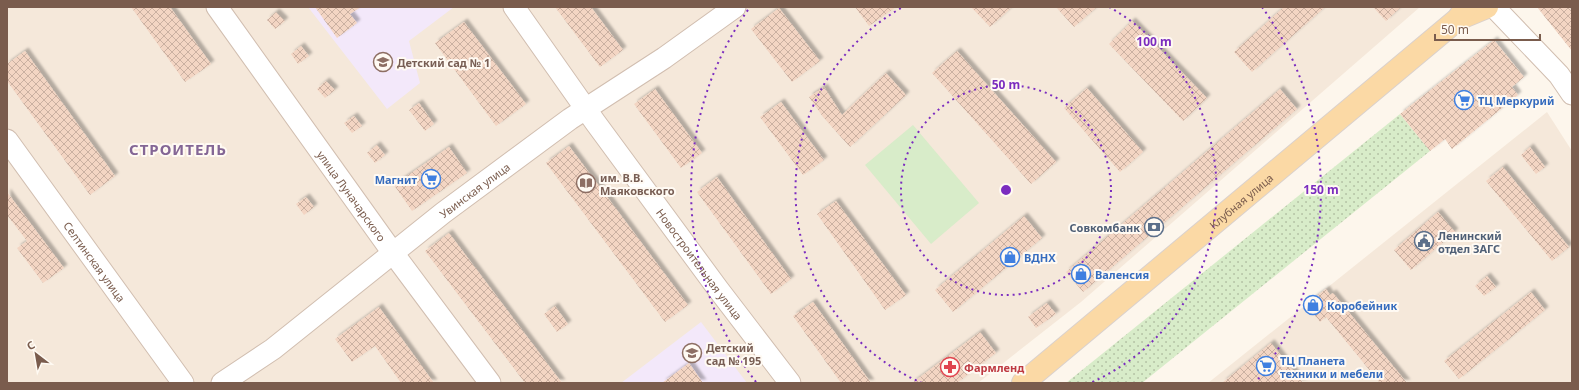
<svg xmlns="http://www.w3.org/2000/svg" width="1579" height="390" viewBox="0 0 1579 390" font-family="'Noto Sans',sans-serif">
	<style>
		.residential { fill: #f5e8da }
		.education { fill: #f3e8fa }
		.grass { fill: url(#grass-dots) }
		.pitch { fill: #d8ecc9 }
		.building { fill: url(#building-cross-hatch); filter: url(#shadow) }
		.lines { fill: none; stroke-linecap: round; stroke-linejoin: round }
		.minor-casing { stroke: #d1beb0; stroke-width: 23 }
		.major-casing { stroke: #dad1cd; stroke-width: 24 }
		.minor { stroke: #fff; stroke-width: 21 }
		.major { stroke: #fbd9a5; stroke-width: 22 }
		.ring { fill: none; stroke: #7b2cbf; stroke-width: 2; stroke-dasharray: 2 4 }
		.labels { text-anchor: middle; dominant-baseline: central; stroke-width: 4; stroke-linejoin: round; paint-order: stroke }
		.education-label { font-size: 11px; font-weight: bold; fill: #785e54; stroke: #fffaf3; text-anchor: start }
		.shop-label { font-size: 11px; font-weight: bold; fill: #366cbe; stroke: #fffaf3; text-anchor: start }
		.street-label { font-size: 11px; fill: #7a5c4d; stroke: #fffaf3 }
		.service-label { font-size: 11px; font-weight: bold; fill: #4e5e75; stroke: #fffaf3; text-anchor: end }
		.health-label { font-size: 11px; font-weight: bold; fill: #be3a42; stroke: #fffaf3; text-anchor: start }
		.district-label { font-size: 15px; font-weight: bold; letter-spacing: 1px; fill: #846695; stroke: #fffaf3 }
		.centre { fill: #7b2cbf; stroke: #fffaf3; stroke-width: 2 }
		.ring-label { font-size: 12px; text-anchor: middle; font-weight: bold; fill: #7b2cbf; stroke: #fffaf3; stroke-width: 4; stroke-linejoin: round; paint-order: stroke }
	</style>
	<defs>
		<pattern id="grass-dots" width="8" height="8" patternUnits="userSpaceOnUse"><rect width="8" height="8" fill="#d8ecc9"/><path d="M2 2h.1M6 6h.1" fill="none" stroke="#b4c2a5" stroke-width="1.8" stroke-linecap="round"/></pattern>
		<pattern id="building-cross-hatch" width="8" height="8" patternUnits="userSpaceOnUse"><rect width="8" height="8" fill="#f3d5c3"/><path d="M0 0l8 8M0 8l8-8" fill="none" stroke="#cab0a1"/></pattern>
		<filter id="shadow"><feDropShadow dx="3.5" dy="-3.5" stdDeviation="1" flood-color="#0004"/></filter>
	</defs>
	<rect width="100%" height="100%" fill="#fdf6ec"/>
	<g class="residential">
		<polygon points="7,7 1420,7 1081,302 978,383 7,383"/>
		<polygon points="1547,112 1572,151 1572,383 1208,383"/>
	</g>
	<g class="education">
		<polygon points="308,7 454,7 409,41 420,83 387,109"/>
		<polygon points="701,322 747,383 621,383"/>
	</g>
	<polygon class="grass" points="1400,114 1430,151 1142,383 1066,383"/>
	<polygon class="pitch" points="913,125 979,203 931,244 865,165"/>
	<g class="building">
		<polygon points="131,7 170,7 211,64 185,82"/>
		<polygon points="315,7 361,7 350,14 357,23 337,38"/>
		<polygon points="555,7 591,7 623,50 600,67"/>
		<polygon points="855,7 896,7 869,26"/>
		<polygon points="971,7 1012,7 990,27"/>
		<polygon points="1056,7 1097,7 1074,27"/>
		<polygon points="1284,7 1325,7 1252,72 1234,52"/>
		<polygon points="1373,7 1401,7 1386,21"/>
		<polygon points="1537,7 1569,7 1572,11 1572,51"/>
		<polygon points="779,8 820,61 792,82 751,29"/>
		<polygon points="276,12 285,21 275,29 267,20"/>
		<polygon points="1132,21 1207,98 1183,121 1109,44"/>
		<polygon points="464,22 526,104 496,126 435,43"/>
		<polygon points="1494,40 1524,77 1512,87 1518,95 1452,149 1445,139 1430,151 1400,114"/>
		<polygon points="301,46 309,56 298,64 291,54"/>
		<polygon points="25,51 115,176 90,195 7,81 7,64"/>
		<polygon points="957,51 1056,162 1031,184 932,73"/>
		<polygon points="886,73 906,95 850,147 823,117 809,97 824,87 842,115"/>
		<polygon points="326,81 335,90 325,98 317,89"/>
		<polygon points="1087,88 1143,152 1120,172 1064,108"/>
		<polygon points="655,89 702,153 681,168 634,104"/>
		<polygon points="1280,89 1297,109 1083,292 1066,272"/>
		<polygon points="781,102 824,160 803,175 760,117"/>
		<polygon points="419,103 434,124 425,131 409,110"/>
		<polygon points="354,116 362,126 352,133 344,123"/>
		<polygon points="377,145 385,155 375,163 367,153"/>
		<polygon points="569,146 688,305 665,322 546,163"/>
		<polygon points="449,147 467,173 412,211 394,185"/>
		<polygon points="1530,147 1545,167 1536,174 1521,155"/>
		<polygon points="1503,167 1569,247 1552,261 1486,181"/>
		<polygon points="717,177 791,279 771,294 697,192"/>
		<polygon points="7,192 64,268 43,283 17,248 27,241 7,215"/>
		<polygon points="306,197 314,207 304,215 296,204"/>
		<polygon points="836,201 906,295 885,310 817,214"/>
		<polygon points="1438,212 1455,232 1411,270 1394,250"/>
		<polygon points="1024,216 1042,238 953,312 935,290"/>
		<polygon points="449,233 562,383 525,383 425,251"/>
		<polygon points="1487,276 1496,287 1484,296 1475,286"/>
		<polygon points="1326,289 1330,295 1333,293 1407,383 1380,383 1326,317 1320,322 1306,304"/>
		<polygon points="1531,292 1545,310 1459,379 1444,361"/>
		<polygon points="813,302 871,383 841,383 793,316"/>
		<polygon points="1047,303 1056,314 1036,328 1028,317"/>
		<polygon points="555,306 568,324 557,332 544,314"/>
		<polygon points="379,307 434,383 401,383 375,346 352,362 335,339"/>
		<polygon points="980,332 996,353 957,383 912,383"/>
		<polygon points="1271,343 1303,383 1222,383"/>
		<polygon points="689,363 703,383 662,383"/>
	</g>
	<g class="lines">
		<defs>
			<g id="minor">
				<path id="s1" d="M217 7 393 253 490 383"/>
				<path id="s2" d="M514 7 595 122 718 289 790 383"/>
				<polyline points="1494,7 1559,75 1572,94"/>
				<path id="s3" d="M7 140 183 383"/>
				<path id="s4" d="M222 383 273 349 443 213 570 119 664 58 735 7"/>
			</g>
			<g id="major">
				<polyline points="1458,19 1487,7"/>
				<path id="s5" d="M1023 383 1458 19 1466 7"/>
			</g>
		</defs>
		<use href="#minor" class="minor-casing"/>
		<use href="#major" class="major-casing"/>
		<use href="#minor" class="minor"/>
		<use href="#major" class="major"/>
	</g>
	<g class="ring">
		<circle cx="1006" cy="190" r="105"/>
		<path d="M922 383A210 210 0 0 1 903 7M1109 7A210 210 0 0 1 1090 383"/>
		<path d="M756 382A315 315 0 0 1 750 7M1262 7A315 315 0 0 1 1256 382"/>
	</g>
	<defs>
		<symbol id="school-ring" viewBox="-11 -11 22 22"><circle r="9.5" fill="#fffaf3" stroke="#8d6e63" stroke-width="1.5"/><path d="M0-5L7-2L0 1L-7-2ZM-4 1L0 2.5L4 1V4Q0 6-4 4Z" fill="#8d6e63"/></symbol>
		<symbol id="supermarket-ring" viewBox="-11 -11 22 22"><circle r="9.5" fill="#fffaf3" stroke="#3f7fe0" stroke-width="1.5"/><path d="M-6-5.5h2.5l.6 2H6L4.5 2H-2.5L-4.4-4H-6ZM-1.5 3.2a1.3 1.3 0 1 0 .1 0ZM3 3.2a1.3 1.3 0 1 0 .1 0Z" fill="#3f7fe0"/></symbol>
		<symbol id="library-ring" viewBox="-11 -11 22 22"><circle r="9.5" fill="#fffaf3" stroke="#8d6e63" stroke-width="1.5"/><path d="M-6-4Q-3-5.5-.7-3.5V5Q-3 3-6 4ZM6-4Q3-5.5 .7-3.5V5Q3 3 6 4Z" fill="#8d6e63"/></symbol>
		<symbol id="bank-ring" viewBox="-11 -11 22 22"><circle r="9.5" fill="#fffaf3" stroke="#5c6f8a" stroke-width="1.5"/><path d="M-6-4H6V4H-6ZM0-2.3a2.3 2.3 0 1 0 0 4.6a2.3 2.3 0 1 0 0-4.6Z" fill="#5c6f8a"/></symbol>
		<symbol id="civic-ring" viewBox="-11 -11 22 22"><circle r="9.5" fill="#fffaf3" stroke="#5c6f8a" stroke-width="1.5"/><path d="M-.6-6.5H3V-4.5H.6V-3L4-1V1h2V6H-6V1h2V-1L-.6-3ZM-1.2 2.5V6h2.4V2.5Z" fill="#5c6f8a"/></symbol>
		<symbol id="shop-ring" viewBox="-11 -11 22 22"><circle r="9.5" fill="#fffaf3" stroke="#3f7fe0" stroke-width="1.5"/><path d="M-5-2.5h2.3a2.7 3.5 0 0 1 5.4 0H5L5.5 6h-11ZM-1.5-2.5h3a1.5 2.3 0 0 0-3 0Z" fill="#3f7fe0"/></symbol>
		<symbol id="pharmacy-ring" viewBox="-11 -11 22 22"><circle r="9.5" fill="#fffaf3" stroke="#e0444e" stroke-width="1.5"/><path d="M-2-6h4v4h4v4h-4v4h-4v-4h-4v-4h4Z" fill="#e0444e"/></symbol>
	</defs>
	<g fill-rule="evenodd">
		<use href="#school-ring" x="372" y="51" width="22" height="22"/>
		<use href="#supermarket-ring" x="1453" y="89" width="22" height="22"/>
		<use href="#supermarket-ring" x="420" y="168" width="22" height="22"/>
		<use href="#library-ring" x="575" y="172" width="22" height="22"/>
		<use href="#bank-ring" x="1143" y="216" width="22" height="22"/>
		<use href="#civic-ring" x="1413" y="230" width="22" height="22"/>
		<use href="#shop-ring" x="999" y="246" width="22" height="22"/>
		<use href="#shop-ring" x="1070" y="263" width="22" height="22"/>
		<use href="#shop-ring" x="1302" y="294" width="22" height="22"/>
		<use href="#school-ring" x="681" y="342" width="22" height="22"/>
		<use href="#supermarket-ring" x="1255" y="355" width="22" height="22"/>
		<use href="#pharmacy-ring" x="939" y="356" width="22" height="22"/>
	</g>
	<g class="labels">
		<g class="education-label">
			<text x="397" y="62">Детский сад № 1</text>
			<text x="600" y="177">им. В.В.<tspan x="600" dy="13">Маяковского</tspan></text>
			<text x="706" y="347">Детский<tspan x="706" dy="13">сад № 195</tspan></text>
		</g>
		<g class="shop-label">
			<text x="1478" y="100">ТЦ Меркурий</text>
			<text x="417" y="179" text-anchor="end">Магнит</text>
			<text x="1024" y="257">ВДНХ</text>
			<text x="1095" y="274">Валенсия</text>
			<text x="1327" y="305">Коробейник</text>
			<text x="1280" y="360">ТЦ Планета<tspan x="1280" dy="13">техники и мебели</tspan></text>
		</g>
		<g class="street-label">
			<text stroke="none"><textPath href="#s4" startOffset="318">Увинская улица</textPath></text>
			<text stroke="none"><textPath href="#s1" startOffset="232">улица Луначарского</textPath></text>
			<text stroke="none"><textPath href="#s5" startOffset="284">Клубная улица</textPath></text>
			<text stroke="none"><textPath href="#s3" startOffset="150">Селтинская улица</textPath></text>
			<text stroke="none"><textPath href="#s2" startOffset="317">Новостроительная улица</textPath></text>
		</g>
		<g class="service-label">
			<text x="1140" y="227">Совкомбанк</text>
			<text x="1438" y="235" text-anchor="start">Ленинский<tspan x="1438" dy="13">отдел ЗАГС</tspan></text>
		</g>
		<g class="health-label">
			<text x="964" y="367">Фармленд</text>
		</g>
		<g class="district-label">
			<text x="178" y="149">СТРОИТЕЛЬ</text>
		</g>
	</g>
	<circle cx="1006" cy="190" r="6" class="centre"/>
	<g class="ring-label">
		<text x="1154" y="46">100 m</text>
		<text x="1006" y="89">50 m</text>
		<text x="1321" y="194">150 m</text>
	</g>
	<rect width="1579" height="390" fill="none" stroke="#7a5c4d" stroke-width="16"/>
	<g transform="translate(36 354) rotate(329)" stroke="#fffaf3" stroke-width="3" paint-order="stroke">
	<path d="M0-3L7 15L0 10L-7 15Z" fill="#7a5c4d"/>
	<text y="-6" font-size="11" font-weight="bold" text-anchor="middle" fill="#7a5c4d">С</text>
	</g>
	<path d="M1435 34v6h105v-6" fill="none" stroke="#7a5c4d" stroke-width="2"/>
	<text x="1441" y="34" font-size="12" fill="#7a5c4d" stroke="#fffaf3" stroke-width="3" paint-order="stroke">50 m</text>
</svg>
